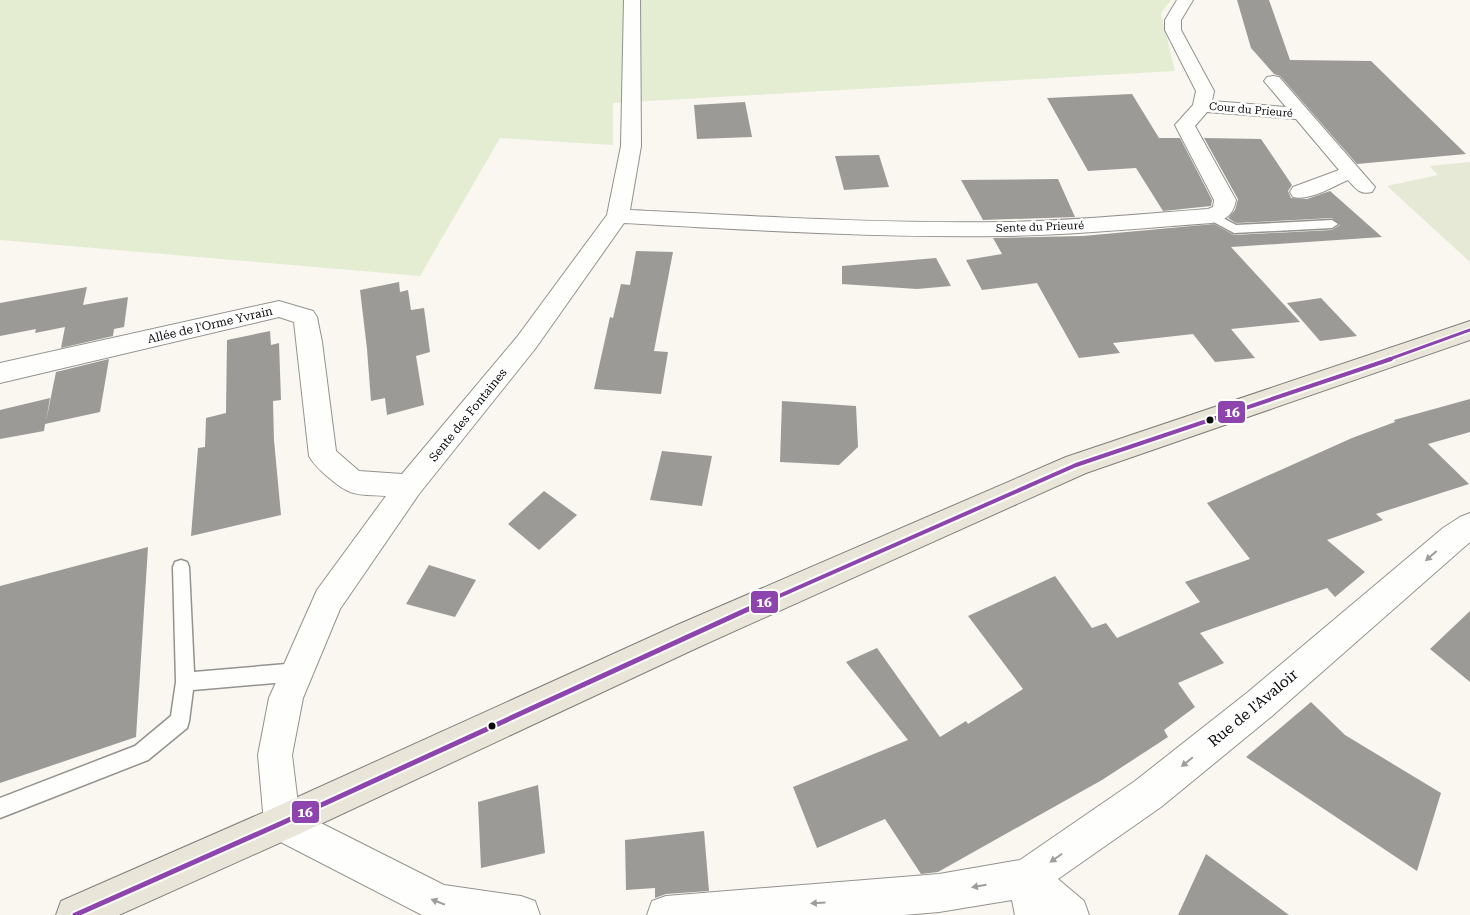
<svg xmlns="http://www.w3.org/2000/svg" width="1470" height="915" viewBox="0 0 1470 915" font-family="'Roboto Serif',serif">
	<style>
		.green { fill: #e4edd2 }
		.cemetery { fill: #e5e9d6 }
		.building { fill: #9c9a96 }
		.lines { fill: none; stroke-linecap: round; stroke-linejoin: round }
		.service-casing { stroke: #93928f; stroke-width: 3 }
		.minor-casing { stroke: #93928f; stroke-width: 2 }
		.primary-casing { stroke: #807f7c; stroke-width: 2 }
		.service { fill: #fefefd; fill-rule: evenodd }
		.minor { fill: #fefefd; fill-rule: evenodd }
		.primary { fill: #eae5d9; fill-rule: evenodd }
		.bus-1-far2-casing { stroke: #fff; stroke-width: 6 }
		.bus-1-far1-casing { stroke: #fff; stroke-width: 8 }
		.bus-1-casing { stroke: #fff; stroke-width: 9 }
		.bus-1-far2 { stroke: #8e44ad; stroke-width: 3 }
		.bus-1-far1 { stroke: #8e44ad; stroke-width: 4 }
		.bus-1 { stroke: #8e44ad; stroke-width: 5 }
		.oneway { fill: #9d9d9d }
		.bus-dot { fill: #0c0c0c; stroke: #fff; stroke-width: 2 }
		.labels { text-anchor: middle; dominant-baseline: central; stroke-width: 5; stroke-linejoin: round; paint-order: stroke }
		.far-street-label { font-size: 11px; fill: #0c0c0c; stroke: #fff }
		.street-label { font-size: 12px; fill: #0c0c0c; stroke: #fff }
		.near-street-label { font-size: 15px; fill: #0c0c0c; stroke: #fff }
		.line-badge { stroke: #fff; stroke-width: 2 }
		.badge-label { font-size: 14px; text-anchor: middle; font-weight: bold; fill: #fff }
	</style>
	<rect width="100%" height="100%" fill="#f9f7f0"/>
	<polygon class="green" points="0,0 1171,0 1161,13 1175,71 613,103 613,145 500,138 420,276 0,240"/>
	<polygon class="cemetery" points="1470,162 1470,262 1387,186 1438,175 1429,166"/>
	<g class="building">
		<polygon points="1237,0 1269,0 1290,60 1371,61 1466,154 1357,164 1280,76 1274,74 1251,48"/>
		<polygon points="1132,94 1159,138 1180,138 1212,200 1211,206 1163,211 1136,168 1088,171 1047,98"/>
		<polygon points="745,102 752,137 697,139 694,105"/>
		<polygon points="1204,138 1261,139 1292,185 1288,191 1291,198 1307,199 1330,191 1382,237 1231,247 1300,322 1231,329 1255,358 1215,362 1193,334 1113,343 1120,353 1079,358 1037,283 982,290 966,260 1002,254 993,238 1083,236 1214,224 1234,235 1332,230 1340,225 1332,218 1236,223 1228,218 1235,210 1238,199"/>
		<polygon points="879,155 889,187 844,190 835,156"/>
		<polygon points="1058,179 1075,217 983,220 961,180"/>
		<polygon points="636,251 673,252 654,351 668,352 661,394 594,389 610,317 613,318 621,284 630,285"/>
		<polygon points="936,258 951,286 917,289 842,284 842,266"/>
		<polygon points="399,282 400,292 408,290 411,310 424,308 430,352 416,356 424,405 387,415 385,398 371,401 367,349 360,290"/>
		<polygon points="87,287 83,305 128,297 124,327 114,329 113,336 61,348 65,327 35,333 36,329 0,336 0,303"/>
		<polygon points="1321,298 1357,336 1320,341 1287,303"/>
		<polygon points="270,331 271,345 279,343 281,400 273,401 274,440 281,515 191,536 198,448 205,447 206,418 226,413 227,340"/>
		<polygon points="109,359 100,412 45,424 44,431 0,439 0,410 50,398 46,421 56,372"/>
		<polygon points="1470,399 1470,432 1428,444 1469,484 1376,514 1383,520 1327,540 1365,572 1335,597 1327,588 1200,633 1224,663 1178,683 1195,707 1164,730 1168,737 1102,780 938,872 921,874 885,819 817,848 793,787 908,740 846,662 877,648 940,737 966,721 968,724 1023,689 968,616 1055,576 1092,628 1106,623 1117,638 1200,602 1185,582 1250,559 1207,503 1352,438 1395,422 1394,420"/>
		<polygon points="782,401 856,406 858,447 839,465 780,462"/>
		<polygon points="662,451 712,456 702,506 650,500"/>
		<polygon points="544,491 577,515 539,550 508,524"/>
		<polygon points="148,547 136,737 0,783 0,586"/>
		<polygon points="429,565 476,580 455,617 406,604"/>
		<polygon points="1470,611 1470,682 1430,649"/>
		<polygon points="1311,702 1345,735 1441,793 1417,871 1246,757"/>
		<polygon points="538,785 545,853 481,868 478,802"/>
		<polygon points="704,831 709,891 666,894 655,898 655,888 626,890 625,840"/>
		<polygon points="1206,854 1289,915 1178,915"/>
	</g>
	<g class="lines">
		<defs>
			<g id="service">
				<polygon points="1212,212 1236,225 1332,220 1338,224 1332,228 1234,233 1208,219 1206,216"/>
				<polygon points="181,560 187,562 189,567 194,672 298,663 304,666 307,672 304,678 298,681 193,690 189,721 187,728 148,760 0,818 0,798 135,746 171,716 176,682 173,567 175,562"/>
			</g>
			<g id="minor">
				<path d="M624 0H640L641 146 630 210C754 216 879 224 1004 222 1072 221 1140 214 1208 209L1213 207 1214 200 1175 125 1193 105 1196 91 1165 30V20L1177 0H1193L1181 20V30L1214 91 1212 101 1286 107 1264 81 1267 77 1273 76 1279 77 1375 187 1372 192C1360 195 1356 189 1348 180 1332 187 1310 201 1293 197L1290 192 1293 187 1339 170 1296 119 1207 112 1195 126 1236 200C1233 215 1227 219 1212 223 1143 228 1074 235 1005 236 878 238 751 230 624 223L535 349 419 494 340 609 303 698 292 755 299 812 444 885 521 896 535 901 540 915H422L269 836 264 823 258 755 269 698 317 590 386 496C356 494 351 497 328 477 320 470 314 465 309 456L294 322 279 317 0 383V363L279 301 313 311 317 317 322 342 336 451 359 471 402 474 517 337 607 215 621 146Z"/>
				<polygon points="1470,513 1470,542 1272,716 1161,807 1058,879 1084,901 1089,915 1015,915 1012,900 939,912 904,915 647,915 652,901 666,896 939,874 1020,860 1135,781 1248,692 1443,528 1460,517"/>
			</g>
			<polygon id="primary" points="1470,321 1470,340 1086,473 699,647 295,836 119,915 56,915 61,901 269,810 677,625 1066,457"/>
		</defs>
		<use href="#service" class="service-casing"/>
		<use href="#minor" class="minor-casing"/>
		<use href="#primary" class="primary-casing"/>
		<use href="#service" class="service"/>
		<use href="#minor" class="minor"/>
		<use href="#primary" class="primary"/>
		<defs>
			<polyline id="bus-1-far2" points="1387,360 1470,330"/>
			<polyline id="bus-1-far1" points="752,608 1076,465 1391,359"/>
			<polyline id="bus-1" points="75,915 282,823 755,606"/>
		</defs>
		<use href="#bus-1-far2" class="bus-1-far2-casing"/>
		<use href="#bus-1-far1" class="bus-1-far1-casing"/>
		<use href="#bus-1" class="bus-1-casing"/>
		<use href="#bus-1-far2" class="bus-1-far2"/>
		<use href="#bus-1-far1" class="bus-1-far1"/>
		<use href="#bus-1" class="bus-1"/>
	</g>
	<defs><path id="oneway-solid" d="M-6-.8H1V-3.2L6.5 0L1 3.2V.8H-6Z" transform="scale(1.25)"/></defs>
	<g class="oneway">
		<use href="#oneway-solid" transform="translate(1431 556) rotate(139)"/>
		<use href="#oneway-solid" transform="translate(1187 762) rotate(141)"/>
		<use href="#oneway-solid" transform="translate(1056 858) rotate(145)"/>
		<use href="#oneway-solid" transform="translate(979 886) rotate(170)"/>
		<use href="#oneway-solid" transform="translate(438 902) rotate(-159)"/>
		<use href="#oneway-solid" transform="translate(818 903) rotate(176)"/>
	</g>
	<g class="bus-dot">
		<circle cx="1210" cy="420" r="4.5"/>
		<circle cx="492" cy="726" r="4.5"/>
	</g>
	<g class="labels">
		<g class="far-street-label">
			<text transform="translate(1251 110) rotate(5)">Cour du Prieuré</text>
			<text transform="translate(1040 227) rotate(-2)">Sente du Prieuré</text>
		</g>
		<g class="street-label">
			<text transform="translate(210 325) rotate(-13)">Allée de l'Orme Yvrain</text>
			<text transform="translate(468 415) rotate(-51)">Sente des Fontaines</text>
		</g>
		<g class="near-street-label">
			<text transform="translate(1253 708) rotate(-40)">Rue de l'Avaloir</text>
		</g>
	</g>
	<g class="line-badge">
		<rect x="1217" y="400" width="29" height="24" rx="5" fill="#8e44ad"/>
		<rect x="750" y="590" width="29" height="24" rx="5" fill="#8e44ad"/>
		<rect x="291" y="800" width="29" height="24" rx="5" fill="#8e44ad"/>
	</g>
	<g class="badge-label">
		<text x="1232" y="417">16</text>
		<text x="764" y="607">16</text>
		<text x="305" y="817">16</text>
	</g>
</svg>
